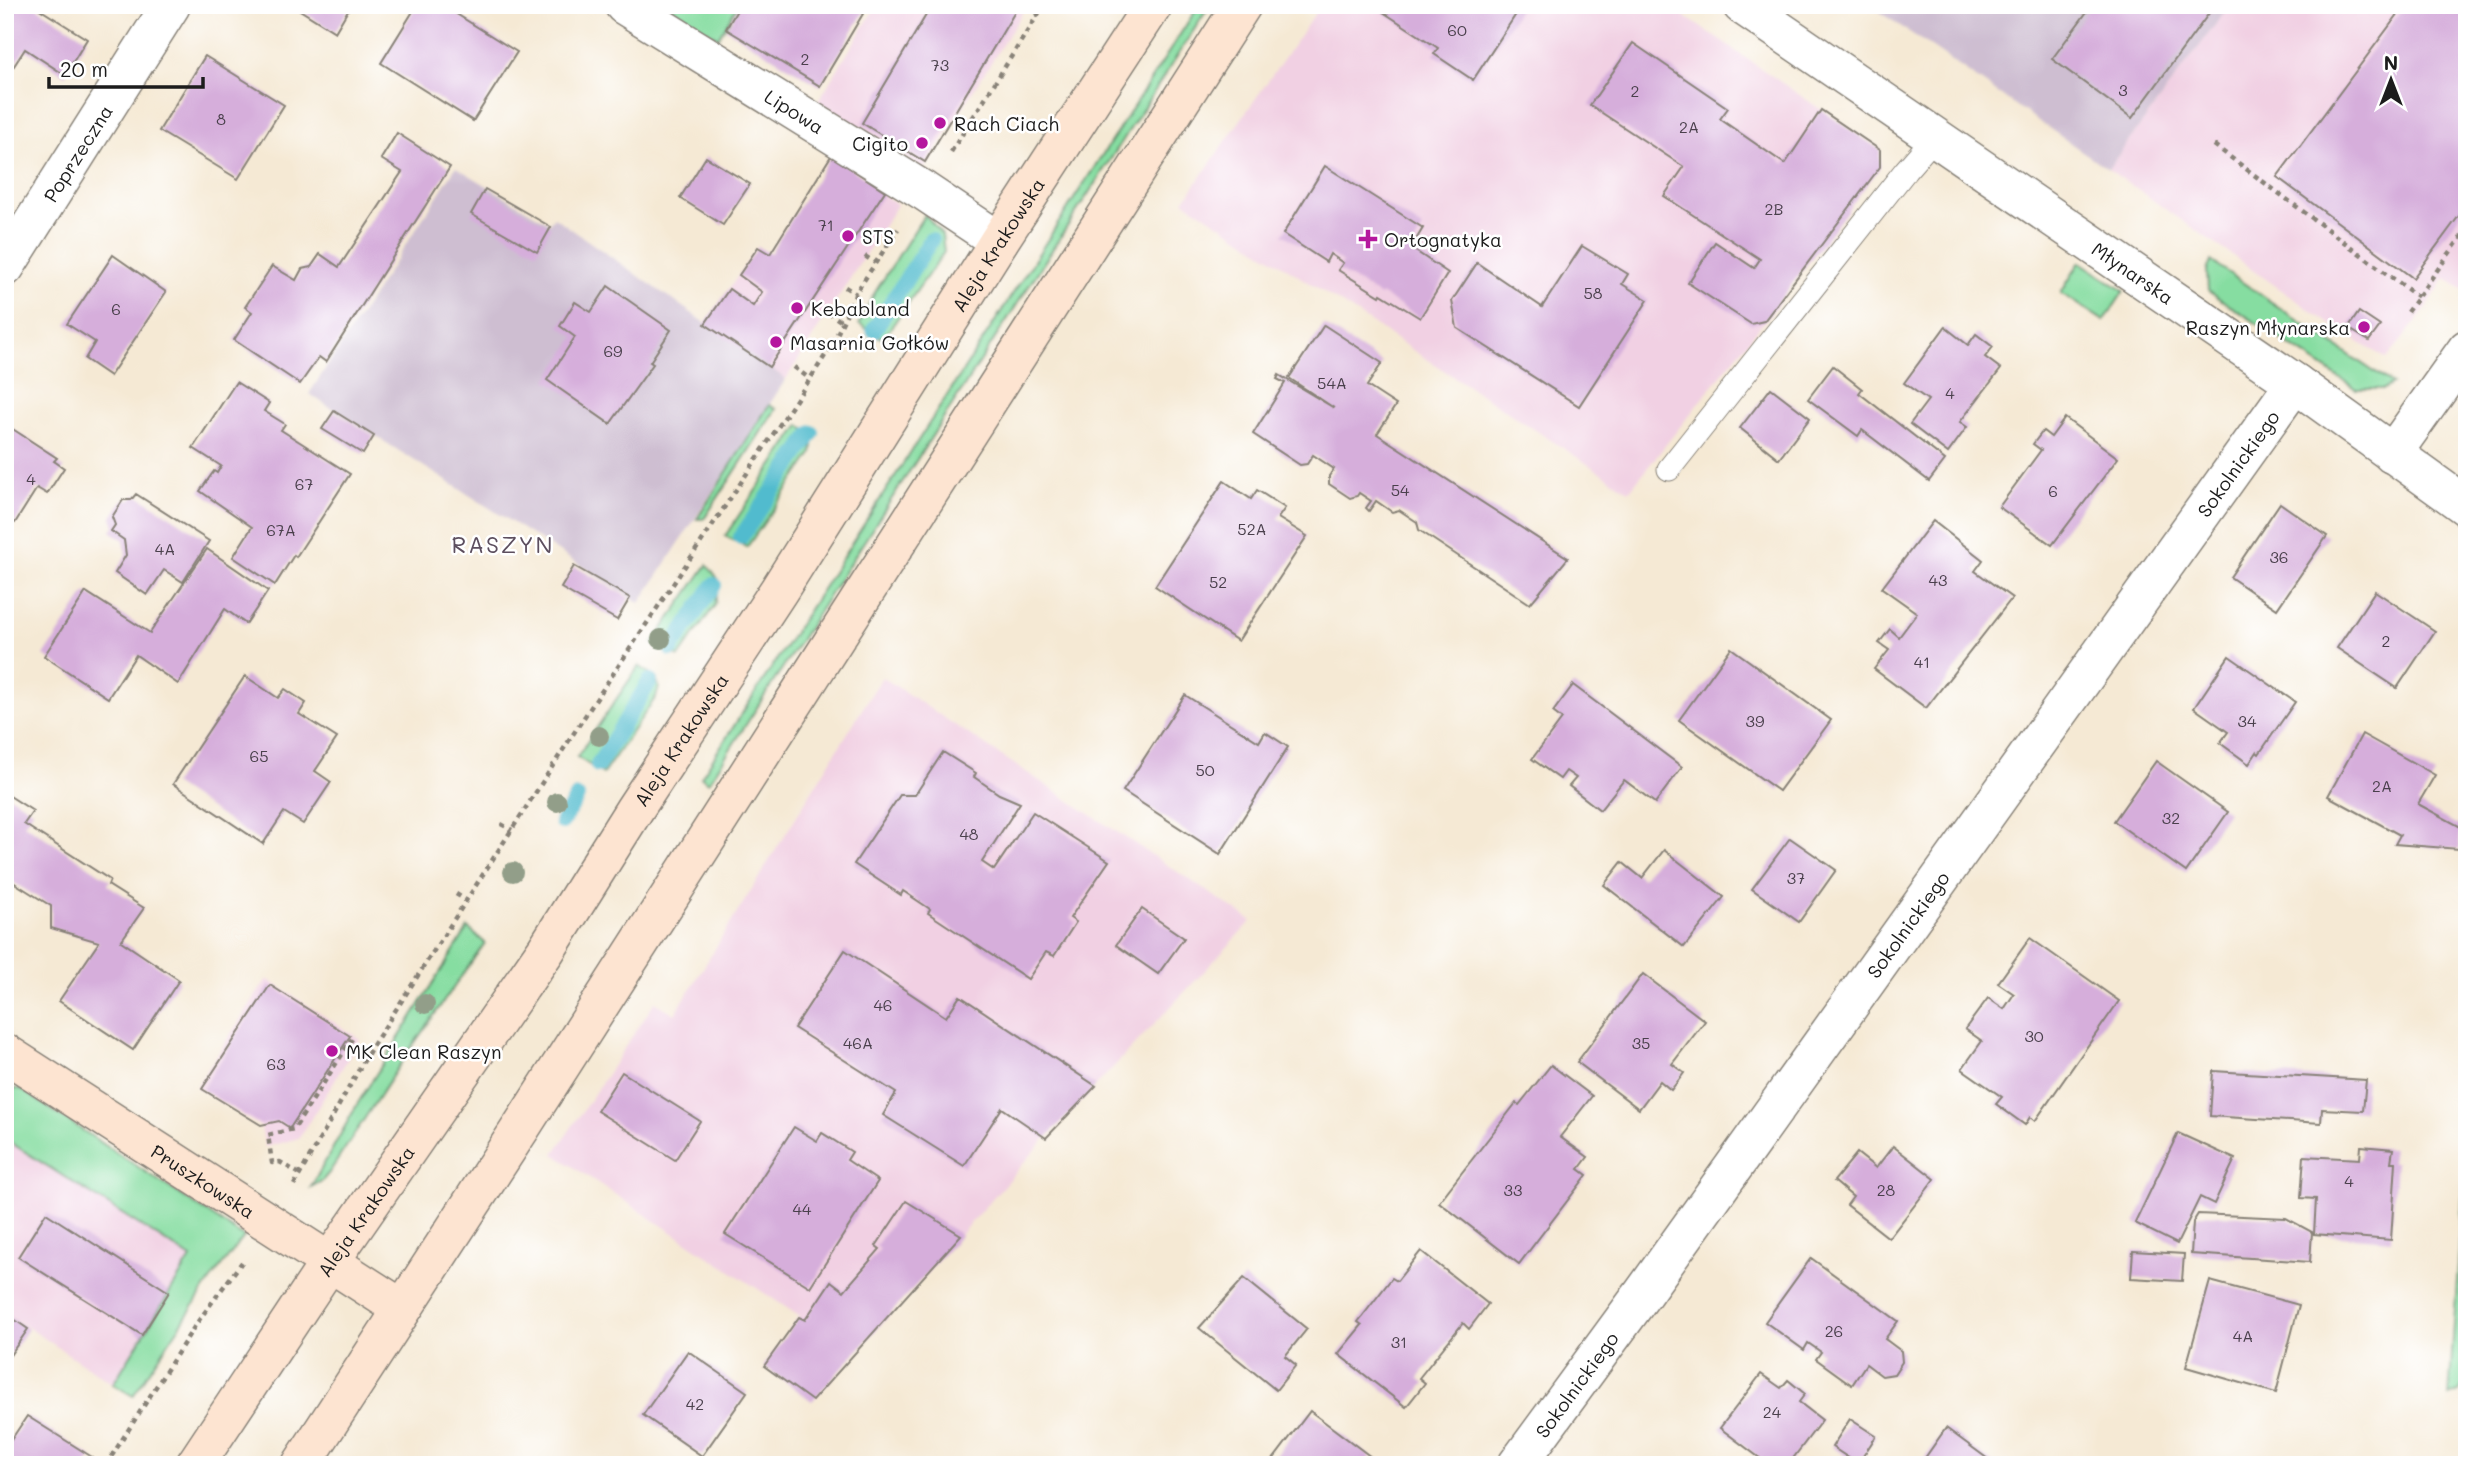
<svg xmlns="http://www.w3.org/2000/svg" width="2472" height="1470" viewBox="0 0 2472 1470" font-family="Mali,sans-serif">
	<style>
		.built { fill: #f1d0e3 }
		.industrial { fill: #cebed1 }
		.green { fill: #86dda1; stroke: #517c5e; stroke-width: 2 }
		.lines { fill: none; stroke-linecap: round; stroke-linejoin: round }
		.stream { stroke: #51bbce; stroke-width: 16 }
		.building { fill: #d6aedb }
		.lane-casing { stroke: #888278; stroke-width: 25 }
		.street-casing { stroke: #888278; stroke-width: 41 }
		.secondary-casing { stroke: #888278; stroke-width: 41 }
		.path { stroke: #888278; stroke-width: 4.5; stroke-dasharray: 5 5; stroke-linecap: butt }
		.lane { stroke: #fff; stroke-width: 23 }
		.street { stroke: #fff; stroke-width: 38 }
		.secondary { stroke: #fde4d1; stroke-width: 38 }
		.tree { fill: #929e89 }
		.poi-dot { fill: #b5179e; stroke: #fff; stroke-width: 2.5 }
		.labels { text-anchor: middle; dominant-baseline: central; stroke-width: 5; stroke-linejoin: round; paint-order: stroke }
		.number-label { font-size: 16px; fill: #4a404c }
		.street-label { font-size: 19px; fill: #1c1c1c; stroke: #fff }
		.poi-label { font-size: 19px; fill: #1c1c1c; stroke: #fff; text-anchor: start }
		.quarter-label { font-size: 23px; letter-spacing: 2px; fill: #5d4f5f; stroke: #fff }
	</style>
	<rect width="100%" height="100%" fill="#fff"/>
	<filter id="ink" filterUnits="userSpaceOnUse"><feTurbulence type="fractalNoise" baseFrequency=".0143" numOctaves="2"/><feDisplacementMap in="SourceGraphic" scale="14" xChannelSelector="R" yChannelSelector="G"/><feConvolveMatrix kernelMatrix="1 2 1 2 8 2 1 2 1" color-interpolation-filters="sRGB"/></filter>
	<filter id="wash" filterUnits="userSpaceOnUse"><feTurbulence type="fractalNoise" baseFrequency=".00686" numOctaves="4" result="noise"/><feDisplacementMap in="SourceGraphic" scale="28" xChannelSelector="R" yChannelSelector="G"/><feGaussianBlur stdDeviation="1.57" result="paint"/><feColorMatrix in="noise" values="0 0 0 0 0 0 0 0 0 0 0 0 0 0 0 0 0 1.4 0 .05"/><feComposite in="paint" operator="in"/></filter>
	<g filter="url(#wash)">
		<rect width="100%" height="100%" fill="#f5e9d4"/>
		<g class="built">
			<polygon points="877,5 1027,5 924,169 817,103"/>
			<polygon points="1321,5 1668,5 1880,150 1880,167 1764,321 1629,491 1184,201"/>
			<polygon points="2230,5 2467,5 2467,292 2445,278 2425,310 2387,359 2339,330 2108,169"/>
			<polygon points="831,156 885,191 884,195 897,205 786,379 705,324 758,247 770,254"/>
			<polygon points="882,677 1252,921 1046,1138 853,1355 805,1320 554,1154 655,1002 675,1014"/>
			<polygon points="267,979 360,1039 299,1138 265,1147 261,1127 196,1087"/>
			<polygon points="5,1140 191,1258 113,1384 5,1312"/>
		</g>
		<g class="industrial">
			<polygon points="1870,5 2230,5 2108,169"/>
			<polygon points="456,167 549,223 554,217 786,379 640,603 309,394"/>
		</g>
		<g class="green">
			<polygon points="667,5 738,5 718,38"/>
			<polygon points="1199,5 1210,5 709,782 701,777"/>
			<polygon points="925,214 942,235 944,252 883,339 859,324 874,294"/>
			<polygon points="2211,261 2392,384 2384,389 2356,389 2208,291 2207,270"/>
			<polygon points="2080,262 2124,291 2104,321 2061,293"/>
			<polygon points="769,405 776,409 704,519 697,519"/>
			<polygon points="800,425 814,437 812,454 747,547 725,536"/>
			<polygon points="707,565 719,580 715,605 679,657 653,643"/>
			<polygon points="639,666 656,678 659,687 656,697 603,774 577,757"/>
			<polygon points="468,928 485,943 406,1055 329,1173 322,1181 311,1187 358,1103"/>
			<polygon points="5,1088 20,1089 244,1237 210,1281 133,1396 113,1384 191,1258 5,1139"/>
			<polygon points="2466,1150 2467,1381 2459,1392 2449,1396"/>
		</g>
		<g class="lines">
			<g class="stream">
				<polyline points="874,330 931,240"/>
				<polyline points="741,537 812,433"/>
				<polyline points="671,649 714,585"/>
				<polyline points="598,765 650,681"/>
				<polyline points="562,822 577,797"/>
			</g>
		</g>
		<g id="blocks">
			<g class="building">
				<polygon points="5,5 33,5 87,39 65,75 25,49 12,69 5,65"/>
				<polygon points="292,5 351,5 335,32"/>
				<polygon points="417,5 442,5 517,52 473,121 381,63"/>
				<polygon points="740,5 864,5 867,7 820,86 726,29"/>
				<polygon points="932,5 1019,5 925,162 862,123"/>
				<polygon points="1383,5 1522,5 1473,80 1434,54 1438,48 1380,10"/>
				<polygon points="2092,5 2215,5 2132,118 2052,59"/>
				<polygon points="2405,5 2467,5 2467,205 2413,278 2277,177"/>
				<polygon points="1633,43 1728,108 1720,119 1785,164 1821,110 1880,150 1880,167 1764,321 1751,324 1688,283 1715,242 1754,268 1760,259 1664,196 1684,167 1590,105"/>
				<polygon points="205,56 284,105 238,179 159,131"/>
				<polygon points="397,133 450,167 326,362 319,357 300,384 234,340 252,312 245,307 272,266 296,280 302,269 311,267 320,254 339,267 402,172 381,159"/>
				<polygon points="831,156 885,191 769,367 705,324 729,289 753,306 762,292 739,275 758,247 770,254"/>
				<polygon points="706,157 750,184 723,225 680,198"/>
				<polygon points="1325,166 1423,228 1411,248 1448,273 1420,318 1381,294 1380,296 1338,270 1343,263 1330,254 1326,262 1283,234"/>
				<polygon points="485,189 551,227 537,252 471,214"/>
				<polygon points="1582,246 1628,274 1622,284 1648,300 1579,406 1457,328 1452,301 1477,263 1542,307"/>
				<polygon points="113,255 166,292 110,376 85,359 95,342 67,324"/>
				<polygon points="608,286 671,330 650,362 653,364 610,424 547,380 575,337 560,326 575,302 591,312"/>
				<polygon points="2359,312 2380,326 2369,341 2348,328"/>
				<polygon points="1324,325 1382,363 1367,386 1396,405 1377,434 1568,558 1530,604 1419,530 1417,522 1399,510 1392,512 1376,501 1369,511 1366,508 1371,501 1359,493 1357,496 1350,498 1329,484 1329,476 1334,469 1313,455 1307,464 1300,465 1253,434 1285,383 1277,379 1279,375 1334,408 1289,378"/>
				<polygon points="1945,327 1968,345 1976,334 1993,347 1985,357 2001,369 1960,422 1967,427 1948,453 1910,424 1928,400 1904,383"/>
				<polygon points="1833,366 1862,389 1859,393 1945,460 1929,481 1862,430 1858,436 1808,399"/>
				<polygon points="236,382 269,403 264,411 285,424 281,430 350,474 296,557 294,555 275,585 233,557 252,527 200,491 214,471 217,473 221,466 193,448"/>
				<polygon points="1771,388 1810,418 1779,459 1740,428"/>
				<polygon points="334,411 374,436 363,454 322,429"/>
				<polygon points="2065,418 2118,458 2052,545 1999,507 2041,450 2033,444 2043,431 2051,437"/>
				<polygon points="5,424 57,458 54,461 64,468 47,494 37,488 15,523 5,517"/>
				<polygon points="1224,481 1251,499 1257,490 1285,508 1278,518 1307,536 1238,641 1155,586"/>
				<polygon points="136,494 209,541 183,582 164,570 147,595 115,573 126,555 124,540 111,531 115,525 112,517 123,500 131,500"/>
				<polygon points="2280,503 2327,536 2277,609 2230,577"/>
				<polygon points="1933,521 1983,560 1975,571 2012,598 1926,708 1874,669 1889,650 1879,643 1890,629 1899,637 1917,613 1882,588"/>
				<polygon points="207,549 268,591 246,624 225,609 178,684 136,655 108,698 44,656 86,592 150,633"/>
				<polygon points="574,566 630,598 617,620 561,588"/>
				<polygon points="2375,591 2435,631 2397,688 2337,648"/>
				<polygon points="1731,648 1831,720 1779,791 1679,720"/>
				<polygon points="2229,656 2295,702 2259,754 2257,752 2249,764 2220,743 2228,732 2194,708"/>
				<polygon points="245,676 278,698 285,689 306,703 299,714 337,738 315,771 331,782 303,824 284,812 263,844 173,784"/>
				<polygon points="1573,685 1682,767 1655,803 1624,780 1600,810 1569,786 1576,778 1566,771 1560,779 1532,759 1562,719 1553,712"/>
				<polygon points="1185,695 1259,742 1265,732 1288,747 1220,854 1123,791"/>
				<polygon points="2362,734 2435,775 2418,804 2461,827 2459,849 2395,844 2400,835 2328,796"/>
				<polygon points="943,752 976,773 974,777 999,794 1020,803 982,862 994,870 1033,812 1109,861 1070,918 1076,922 1054,956 1046,952 1028,979 928,913 930,909 903,891 901,895 854,864 900,795 915,795"/>
				<polygon points="2156,761 2228,812 2186,872 2114,821"/>
				<polygon points="5,793 33,811 24,824 110,880 108,885 144,908 121,941 179,980 133,1050 59,1001 99,942 51,928 51,906 5,877"/>
				<polygon points="1790,838 1836,870 1799,922 1752,889"/>
				<polygon points="1664,850 1724,897 1684,947 1604,885 1622,862 1642,878"/>
				<polygon points="1142,909 1184,938 1158,974 1116,945"/>
				<polygon points="2030,938 2119,1001 2035,1121 2030,1117 2025,1125 1996,1104 2002,1097 1962,1069 1982,1041 1965,1029 1988,998 2004,1009 2014,994 1998,983"/>
				<polygon points="845,950 946,1017 960,996 1096,1086 1046,1138 1002,1108 964,1166 883,1115 896,1093 794,1028"/>
				<polygon points="1643,974 1705,1021 1672,1064 1684,1073 1671,1090 1660,1081 1639,1109 1577,1062"/>
				<polygon points="270,985 350,1036 290,1128 279,1121 261,1125 202,1089"/>
				<polygon points="1551,1065 1592,1096 1560,1137 1588,1157 1579,1169 1587,1175 1519,1264 1439,1202 1516,1103 1519,1105"/>
				<polygon points="2213,1071 2366,1080 2363,1111 2322,1109 2321,1123 2210,1116"/>
				<polygon points="622,1072 700,1121 675,1160 597,1111"/>
				<polygon points="794,1127 817,1141 822,1133 852,1152 847,1160 878,1181 810,1287 725,1234"/>
				<polygon points="2178,1133 2235,1159 2214,1204 2200,1197 2177,1244 2135,1223"/>
				<polygon points="1893,1146 1935,1179 1889,1238 1847,1205 1853,1197 1834,1181 1857,1153 1876,1168"/>
				<polygon points="2361,1146 2393,1149 2391,1162 2396,1162 2391,1240 2314,1234 2316,1199 2301,1198 2304,1156 2360,1159"/>
				<polygon points="906,1201 961,1235 812,1401 764,1366 799,1317 805,1320 831,1281 844,1291 880,1249 876,1246"/>
				<polygon points="46,1213 169,1292 142,1335 18,1257"/>
				<polygon points="2198,1214 2286,1218 2312,1232 2310,1262 2191,1254 2193,1222"/>
				<polygon points="1421,1251 1488,1304 1469,1329 1463,1323 1419,1378 1425,1383 1406,1407 1338,1354 1362,1325 1358,1322 1392,1278 1397,1281"/>
				<polygon points="2133,1251 2184,1254 2182,1281 2131,1278"/>
				<polygon points="1811,1258 1898,1321 1885,1339 1901,1351 1902,1362 1894,1374 1882,1376 1866,1364 1852,1385 1816,1359 1821,1352 1808,1343 1804,1350 1765,1322"/>
				<polygon points="1244,1278 1307,1329 1285,1356 1296,1365 1276,1390 1199,1328"/>
				<polygon points="2210,1281 2299,1305 2276,1393 2186,1367"/>
				<polygon points="5,1313 28,1329 8,1358 5,1356"/>
				<polygon points="688,1351 747,1392 702,1456 643,1415"/>
				<polygon points="1761,1374 1781,1388 1788,1380 1805,1394 1799,1402 1822,1420 1788,1465 1769,1465 1720,1428"/>
				<polygon points="1310,1411 1371,1457 1365,1465 1269,1465"/>
				<polygon points="27,1416 92,1457 87,1465 19,1465 5,1456 5,1449"/>
				<polygon points="1850,1419 1876,1436 1858,1464 1832,1447"/>
				<polygon points="1946,1428 1996,1465 1920,1465"/>
			</g>
		</g>
	</g>
	<g filter="url(#ink)">
		<use href="#blocks" fill-opacity="0" stroke="#888278" stroke-width="2"/>
		<g class="lines">
			<defs>
				<polyline id="lane" points="1669,469 1906,170 1935,137"/>
				<g id="street">
					<path id="s1" d="M624 5 924 191 999 241"/>
					<path id="s2" d="M1742 5 2295 383 2467 507"/>
					<path id="s3" d="M5 267 171 5"/>
					<polyline points="2392,454 2467,349"/>
					<path id="s4" d="M1517 1465 1644 1292 2295 383"/>
				</g>
				<g id="secondary">
					<path id="s5" d="M5 1053 401 1308"/>
					<path id="s6" d="M195 1465 329 1263 546 950 634 810 779 590 999 241 1153 5"/>
					<polyline points="301,1465 522,1126 1242,5"/>
				</g>
			</defs>
			<use href="#lane" class="lane-casing"/>
			<use href="#street" class="street-casing"/>
			<use href="#secondary" class="secondary-casing"/>
			<g class="path">
				<polyline points="2214,145 2418,297"/>
				<polyline points="951,152 1044,5"/>
				<polyline points="865,256 875,263"/>
				<polyline points="845,287 856,294"/>
				<polyline points="828,312 842,322"/>
				<polyline points="2407,312 2467,229"/>
				<polyline points="794,367 810,379"/>
				<polyline points="501,824 512,830"/>
				<polyline points="456,894 467,901"/>
				<polyline points="300,1174 280,1162 272,1163 268,1135 294,1129 352,1039"/>
				<polyline points="294,1185 370,1050 581,722 810,379 832,345 857,291 898,229"/>
				<polyline points="106,1465 196,1324 242,1262"/>
			</g>
			<use href="#lane" class="lane"/>
			<use href="#street" class="street"/>
			<use href="#secondary" class="secondary"/>
		</g>
		<g class="tree">
			<circle cx="661" cy="639" r="10"/>
			<circle cx="599" cy="736" r="10"/>
			<circle cx="557" cy="802" r="10"/>
			<circle cx="513" cy="872" r="10"/>
			<circle cx="425" cy="1004" r="10"/>
		</g>
	</g>
	<g class="poi-dot">
		<circle cx="940" cy="123" r="7"/>
		<circle cx="922" cy="143" r="7"/>
		<circle cx="848" cy="236" r="7"/>
		<path d="M1364.5 228.5h7v7h7v7h-7v7h-7v-7h-7v-7h7z"/>
		<circle cx="797" cy="308" r="7"/>
		<circle cx="2364" cy="327" r="7"/>
		<circle cx="776" cy="342" r="7"/>
		<circle cx="332" cy="1051" r="7"/>
	</g>
	<g class="labels">
		<g class="number-label">
			<text x="1457" y="29">60</text>
			<text x="805" y="58">2</text>
			<text x="940" y="64">73</text>
			<text x="2123" y="89">3</text>
			<text x="1635" y="90">2</text>
			<text x="221" y="118">8</text>
			<text x="1689" y="126">2A</text>
			<text x="1774" y="208">2B</text>
			<text x="826" y="224">71</text>
			<text x="1593" y="292">58</text>
			<text x="116" y="308">6</text>
			<text x="613" y="350">69</text>
			<text x="1332" y="382">54A</text>
			<text x="1950" y="392">4</text>
			<text x="31" y="478">4</text>
			<text x="304" y="483">67</text>
			<text x="1400" y="489">54</text>
			<text x="2053" y="490">6</text>
			<text x="1252" y="528">52A</text>
			<text x="281" y="529">67A</text>
			<text x="165" y="548">4A</text>
			<text x="2279" y="556">36</text>
			<text x="1938" y="579">43</text>
			<text x="1218" y="581">52</text>
			<text x="2386" y="640">2</text>
			<text x="1922" y="661">41</text>
			<text x="1755" y="720">39</text>
			<text x="2247" y="720">34</text>
			<text x="259" y="755">65</text>
			<text x="1205" y="769">50</text>
			<text x="2382" y="785">2A</text>
			<text x="2171" y="817">32</text>
			<text x="969" y="833">48</text>
			<text x="1796" y="877">37</text>
			<text x="883" y="1004">46</text>
			<text x="2034" y="1035">30</text>
			<text x="858" y="1042">46A</text>
			<text x="1641" y="1042">35</text>
			<text x="276" y="1063">63</text>
			<text x="2349" y="1180">4</text>
			<text x="1513" y="1189">33</text>
			<text x="1886" y="1189">28</text>
			<text x="802" y="1208">44</text>
			<text x="1834" y="1330">26</text>
			<text x="2243" y="1335">4A</text>
			<text x="1399" y="1341">31</text>
			<text x="695" y="1403">42</text>
			<text x="1772" y="1411">24</text>
		</g>
		<g class="street-label">
			<text stroke="none"><textPath href="#s1" startOffset="201">Lipowa</textPath></text>
			<text stroke="none"><textPath href="#s3" startOffset="135">Poprzeczna</textPath></text>
			<text stroke="none"><textPath href="#s6" startOffset="1461">Aleja Krakowska</textPath></text>
			<text stroke="none"><textPath href="#s2" startOffset="474">Młynarska</textPath></text>
			<text stroke="none"><textPath href="#s4" startOffset="1234">Sokolnickiego</textPath></text>
			<text stroke="none"><textPath href="#s6" startOffset="873">Aleja Krakowska</textPath></text>
			<text stroke="none"><textPath href="#s4" startOffset="667">Sokolnickiego</textPath></text>
			<text stroke="none"><textPath href="#s5" startOffset="236">Pruszkowska</textPath></text>
			<text stroke="none"><textPath href="#s6" startOffset="306">Aleja Krakowska</textPath></text>
			<text stroke="none"><textPath href="#s4" startOffset="100">Sokolnickiego</textPath></text>
		</g>
		<g class="poi-label">
			<text x="954" y="123">Rach Ciach</text>
			<text x="908" y="143" text-anchor="end">Cigito</text>
			<text x="862" y="236">STS</text>
			<text x="1384" y="239">Ortognatyka</text>
			<text x="811" y="308">Kebabland</text>
			<text x="2350" y="327" text-anchor="end">Raszyn Młynarska</text>
			<text x="790" y="342">Masarnia Gołków</text>
			<text x="346" y="1051">MK Clean Raszyn</text>
		</g>
		<g class="quarter-label">
			<text x="503" y="544">RASZYN</text>
		</g>
	</g>
	<rect width="2472" height="1470" fill="none" stroke="#fff" stroke-width="28"/>
	<g transform="translate(2391 80)" stroke="#ffffff" stroke-width="5" paint-order="stroke">
	<path d="M0-5L12 26L0 18L-12 26Z" fill="#1c1c1c"/>
	<text y="-10" font-size="19" font-weight="bold" text-anchor="middle" fill="#1c1c1c">N</text>
	</g>
	<path d="M49 77v10h154v-10" fill="none" stroke="#1c1c1c" stroke-width="3.5"/>
	<text x="60" y="77" font-size="21" fill="#1c1c1c" stroke="#ffffff" stroke-width="5" paint-order="stroke">20 m</text>
</svg>
